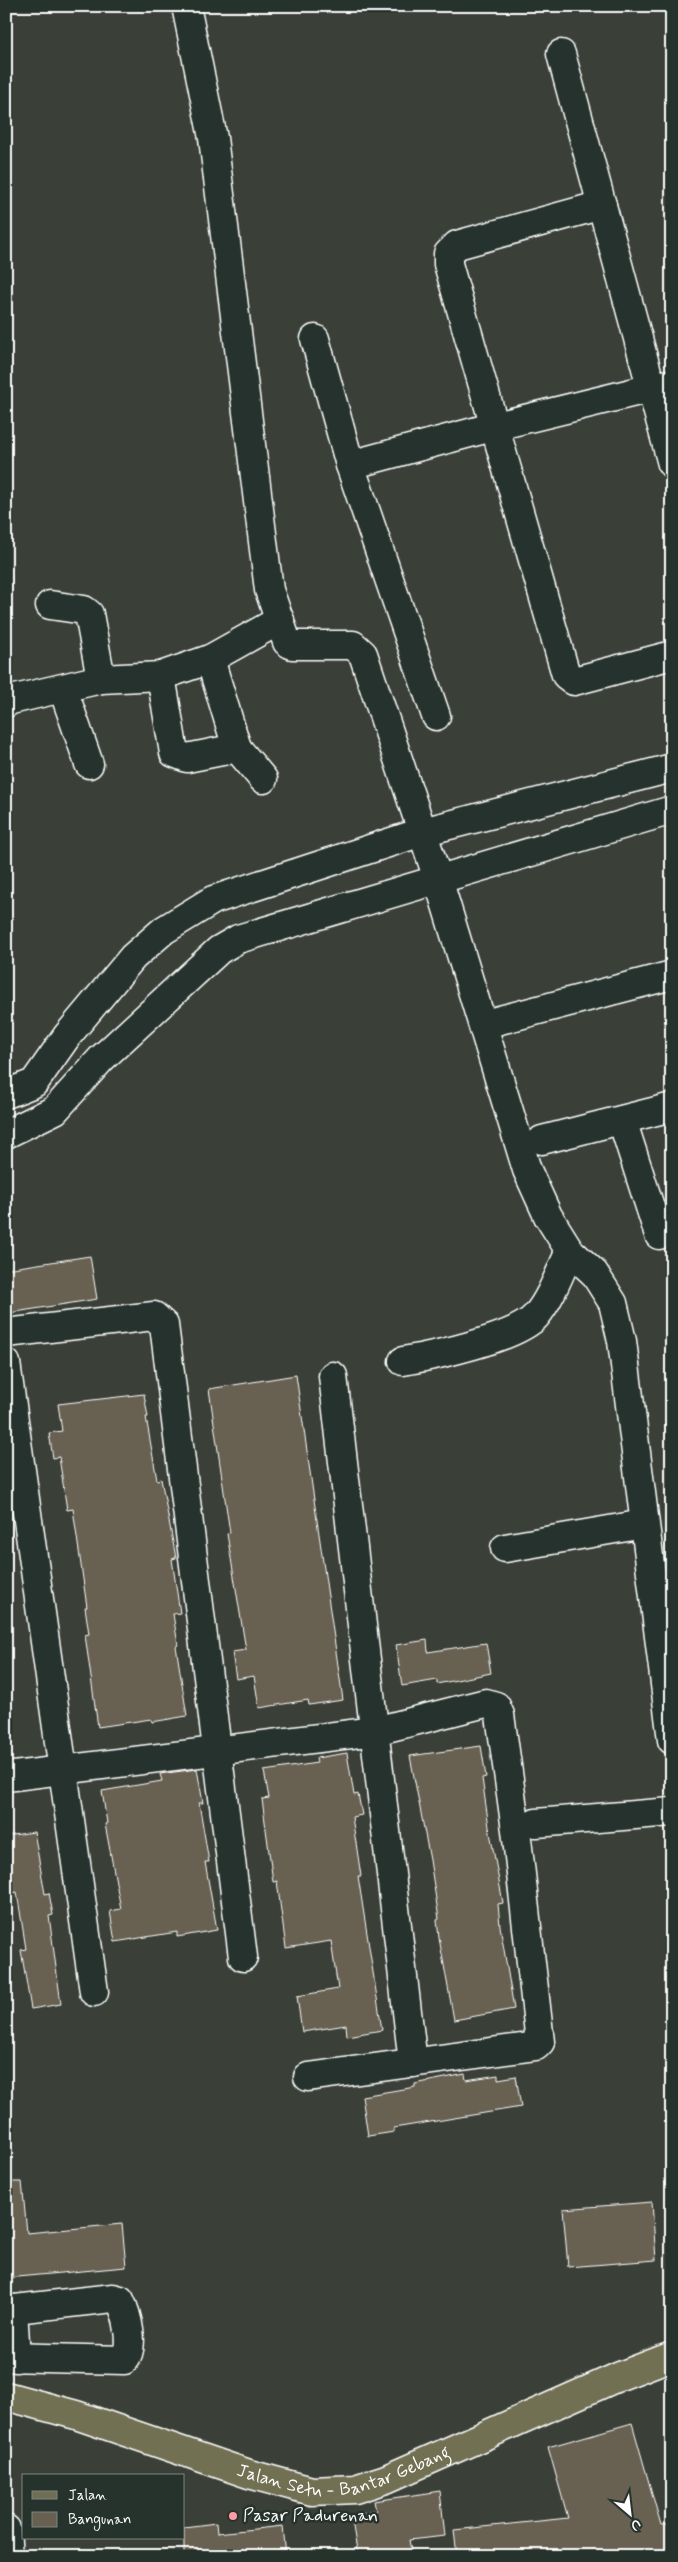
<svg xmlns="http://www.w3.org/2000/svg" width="678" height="2562" viewBox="0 0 678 2562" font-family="Mynerve,sans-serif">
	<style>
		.building { fill: #686051; stroke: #fff }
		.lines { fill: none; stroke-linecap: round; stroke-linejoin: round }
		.minor-casing { stroke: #fff; stroke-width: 31 }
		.major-casing { stroke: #fff; stroke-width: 31 }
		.minor { stroke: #26332d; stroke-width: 28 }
		.major { stroke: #716f52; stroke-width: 28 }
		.poi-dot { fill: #ff9aa2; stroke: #26332d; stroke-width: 2 }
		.labels { text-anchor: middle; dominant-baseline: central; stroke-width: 5; stroke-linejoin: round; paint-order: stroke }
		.street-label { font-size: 18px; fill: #fff; stroke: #26332d }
		.poi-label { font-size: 18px; fill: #fff; stroke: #26332d; text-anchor: start }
	</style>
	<rect width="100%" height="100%" fill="#3a4038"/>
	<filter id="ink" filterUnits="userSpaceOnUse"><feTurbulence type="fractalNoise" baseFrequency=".02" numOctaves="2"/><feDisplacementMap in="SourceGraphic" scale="10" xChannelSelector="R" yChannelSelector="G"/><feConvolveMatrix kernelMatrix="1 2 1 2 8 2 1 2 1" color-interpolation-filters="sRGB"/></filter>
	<g filter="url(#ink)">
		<g class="building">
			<polygon points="90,1256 97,1299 9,1313 6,1269"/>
			<polygon points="296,1375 343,1700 309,1705 308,1700 259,1708 254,1676 236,1679 232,1652 246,1650 227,1534 230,1533 209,1389"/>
			<polygon points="144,1394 148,1417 146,1417 157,1480 161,1479 176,1558 172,1559 180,1613 173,1614 178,1645 176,1646 187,1716 152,1722 151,1719 98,1727 85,1635 89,1634 85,1607 87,1607 73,1509 67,1510 59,1457 53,1458 49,1433 62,1431 58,1404"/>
			<polygon points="427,1640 428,1652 486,1643 491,1673 437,1684 437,1680 402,1686 396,1645"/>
			<polygon points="481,1746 486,1777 482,1778 489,1827 503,1903 498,1904 500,1926 514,2009 454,2020 439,1938 437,1920 439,1919 430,1860 410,1756"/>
			<polygon points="347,1753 354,1795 358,1794 362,1815 352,1817 361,1876 358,1876 382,2030 347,2036 346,2025 302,2032 297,1996 338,1989 331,1941 286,1948 277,1881 273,1882 262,1799 269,1798 264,1771 317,1763 316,1758"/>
			<polygon points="197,1769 203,1803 199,1803 209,1862 205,1862 217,1930 177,1937 177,1932 115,1942 110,1911 121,1909 105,1824 107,1823 102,1791 162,1781 160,1774"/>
			<polygon points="34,1832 45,1894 49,1893 53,1915 49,1916 61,2004 31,2009 21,1950 26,1949 17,1892 13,1893 6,1836"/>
			<polygon points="465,2074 466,2080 498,2075 498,2079 516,2076 521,2107 394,2128 394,2132 368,2136 362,2096 415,2087 415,2084"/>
			<polygon points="6,2182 22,2182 27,2233 122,2224 126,2267 6,2278"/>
			<polygon points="652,2202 656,2260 568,2267 563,2209"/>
			<polygon points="632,2423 661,2525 672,2524 672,2556 457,2556 454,2530 568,2518 548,2447"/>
			<polygon points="440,2491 445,2536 409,2540 412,2556 358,2556 351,2515 376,2511 374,2501"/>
			<polygon points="216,2523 217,2533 283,2526 286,2556 184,2556 184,2527"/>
		</g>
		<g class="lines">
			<defs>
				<g id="minor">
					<polyline points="186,6 213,138 269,590 287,642 292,645 353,645 363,654 438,879 527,1170 548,1216 570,1251 594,1273 613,1303 622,1341 672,1740"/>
					<polyline points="561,54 672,464"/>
					<polyline points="602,205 457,245 448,254 448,264 566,675 574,681 672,655"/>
					<polyline points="315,339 350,465 436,716"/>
					<polyline points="350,465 496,426 668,384"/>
					<polyline points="50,605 84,610 89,614 101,679"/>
					<polyline points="210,659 237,748"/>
					<polyline points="161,676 174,753 187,758 237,748 263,779"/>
					<polyline points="63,689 89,764"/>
					<polyline points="6,703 11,700 101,679 161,676 210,659 280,620"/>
					<polyline points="496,1021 672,975"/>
					<polyline points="6,1094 34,1083 67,1036 133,957 164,930 213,900 422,832 672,768"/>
					<polyline points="622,1120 659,1235"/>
					<polyline points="6,1134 55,1110 101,1059 219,950 238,939 672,810"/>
					<polyline points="542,1140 672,1107"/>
					<polyline points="6,1333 154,1316 164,1325 243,1957"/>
					<path d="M403 1361C433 1356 517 1338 536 1316 551 1298 560 1272 570 1251"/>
					<polyline points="6,1363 94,1992"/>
					<polyline points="333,1376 413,2063"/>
					<polyline points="505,1548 644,1524"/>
					<polyline points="6,1777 375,1731 486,1703 496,1706 500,1715 516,1830 540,2042 536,2046 308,2077"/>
					<polyline points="536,1823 672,1812"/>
					<polyline points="13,2309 16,2358"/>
					<path d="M6 2310 113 2298 120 2300C127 2314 136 2348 124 2360L6 2357"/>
					<polyline points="6,2529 8,2556"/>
				</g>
				<g id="major">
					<path id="s1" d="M6 2396 76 2415 249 2474 312 2491 355 2489 386 2479 620 2376 672 2356"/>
				</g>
			</defs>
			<use href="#minor" class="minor-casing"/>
			<use href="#major" class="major-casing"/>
			<use href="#minor" class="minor"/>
			<use href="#major" class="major"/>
		</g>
	</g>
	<circle class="poi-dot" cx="233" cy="2516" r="5"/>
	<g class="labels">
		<g class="street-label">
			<text stroke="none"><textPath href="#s1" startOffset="354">Jalan Setu - Bantar Gebang</textPath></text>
		</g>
		<g class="poi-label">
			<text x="243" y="2516">Pasar Padurenan</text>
		</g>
	</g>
	<rect width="678" height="2562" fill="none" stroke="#26332d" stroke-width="25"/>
	<rect x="12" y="12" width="653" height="2537" fill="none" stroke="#fff" stroke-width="2" filter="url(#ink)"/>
	<rect x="22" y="2474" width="162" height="65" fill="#26332d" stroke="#7d8581"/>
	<rect x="32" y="2491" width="25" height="8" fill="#716f52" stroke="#7d8581"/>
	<text x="68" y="2500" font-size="15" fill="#ffffff">Jalan</text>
	<rect x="32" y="2512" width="25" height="15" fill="#686051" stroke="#7d8581"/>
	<text x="68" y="2524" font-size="15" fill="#ffffff">Bangunan</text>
	<g transform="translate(630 2514) rotate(152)" stroke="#26332d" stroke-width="4" paint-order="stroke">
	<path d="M0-4L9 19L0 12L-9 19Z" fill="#ffffff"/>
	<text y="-8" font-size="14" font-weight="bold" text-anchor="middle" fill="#ffffff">U</text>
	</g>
</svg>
